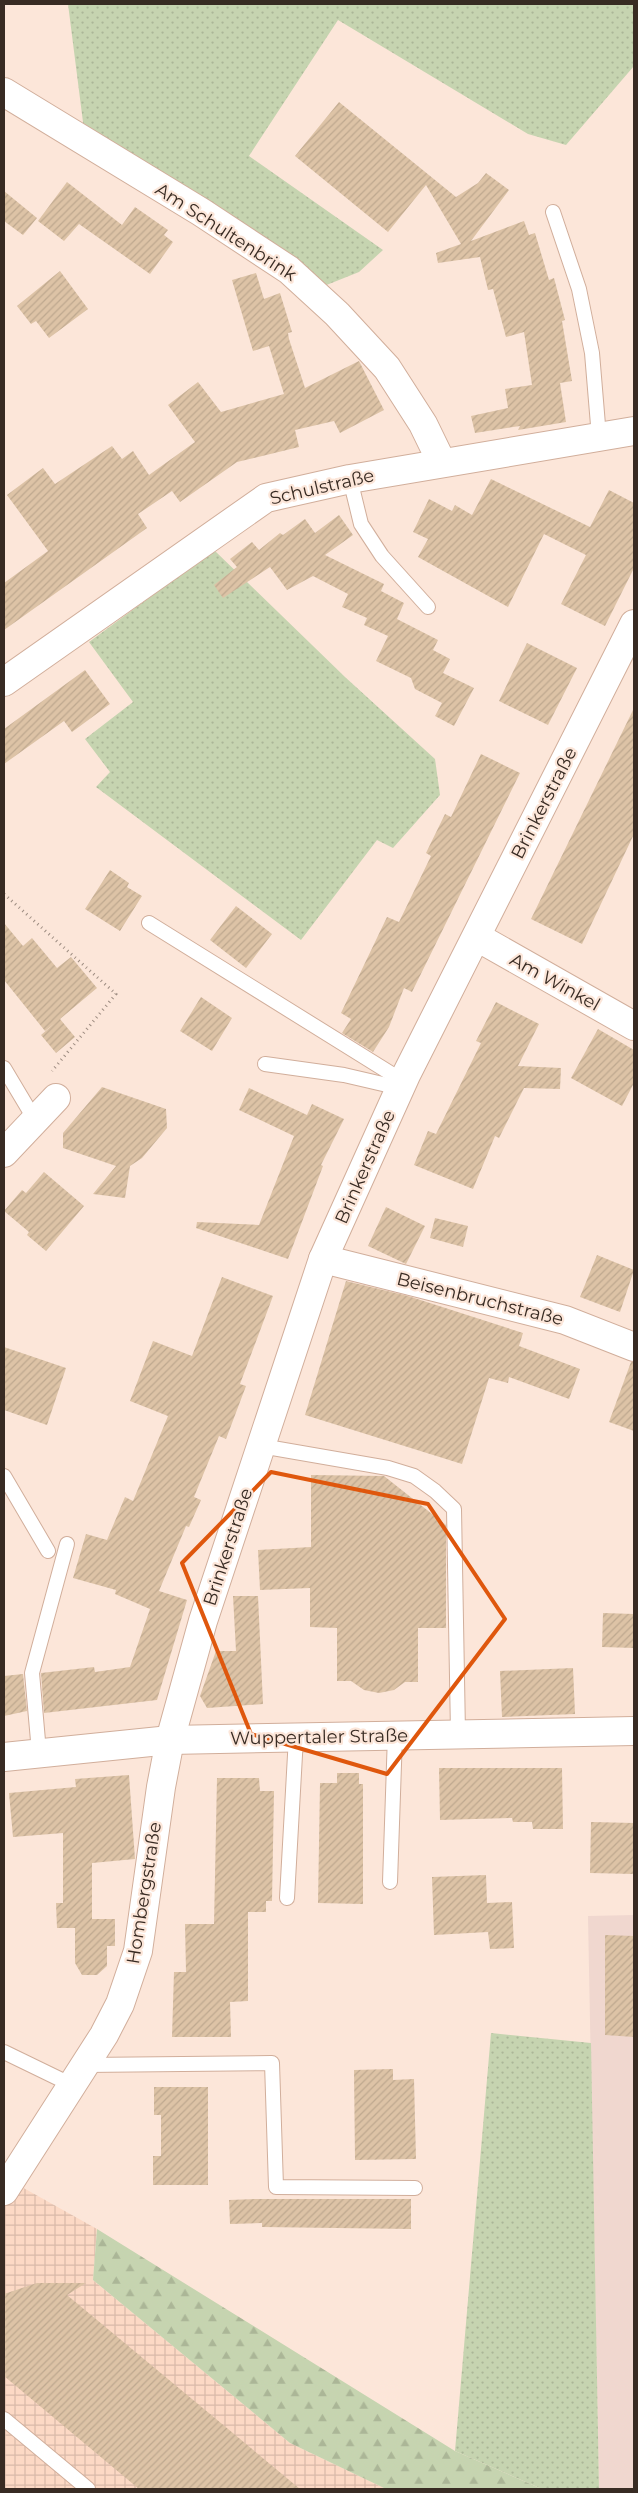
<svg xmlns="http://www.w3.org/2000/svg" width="638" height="2493" viewBox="0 0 638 2493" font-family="Montserrat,sans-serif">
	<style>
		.commercial { fill: #f0d7cf }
		.industrial { fill: url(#industrial-grid) }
		.green { fill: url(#green-dots) }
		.forest { fill: url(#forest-firs) }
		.building { fill: url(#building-hatch) }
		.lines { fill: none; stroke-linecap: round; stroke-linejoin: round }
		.lane-casing { stroke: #d1ae9b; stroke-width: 16 }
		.street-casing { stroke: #d1ae9b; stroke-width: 30 }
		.secondary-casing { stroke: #d1ae9b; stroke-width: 30 }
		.path { stroke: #9e8d82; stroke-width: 3; stroke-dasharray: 1 4; stroke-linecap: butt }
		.lane { stroke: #fff; stroke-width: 14 }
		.street { stroke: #fff; stroke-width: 28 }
		.secondary { stroke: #fff; stroke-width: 28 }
		.marked { fill: none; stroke: #df570d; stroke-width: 4; stroke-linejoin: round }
		.labels { text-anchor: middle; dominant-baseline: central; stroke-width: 4.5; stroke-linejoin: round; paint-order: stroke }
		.street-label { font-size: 18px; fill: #382b23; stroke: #fce6d9 }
	</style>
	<defs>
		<pattern id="industrial-grid" width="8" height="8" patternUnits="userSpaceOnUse" patternTransform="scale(1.25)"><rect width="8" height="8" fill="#fcd9c5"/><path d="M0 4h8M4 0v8" fill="none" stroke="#d9baa9"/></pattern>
		<pattern id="green-dots" width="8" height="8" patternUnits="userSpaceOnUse" patternTransform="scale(1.25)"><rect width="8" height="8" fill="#c6d4b0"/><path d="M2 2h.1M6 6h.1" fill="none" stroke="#abb697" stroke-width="1.8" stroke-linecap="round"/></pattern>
		<pattern id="forest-firs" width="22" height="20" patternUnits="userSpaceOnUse" patternTransform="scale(1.25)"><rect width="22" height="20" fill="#c6d4b0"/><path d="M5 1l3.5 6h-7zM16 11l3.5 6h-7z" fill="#abb697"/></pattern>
		<pattern id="building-hatch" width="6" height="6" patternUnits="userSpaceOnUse" patternTransform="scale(1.25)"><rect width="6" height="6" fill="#ddc3a6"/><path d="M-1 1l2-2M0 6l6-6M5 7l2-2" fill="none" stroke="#bea88f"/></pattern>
	</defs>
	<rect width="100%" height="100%" fill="#fce6d9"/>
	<polygon class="commercial" points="634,1915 634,2489 599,2489 588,1916"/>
	<polygon class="industrial" points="20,2186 97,2229 93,2280 290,2443 386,2489 4,2489 4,2207"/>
	<g class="green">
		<polygon points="68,4 634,4 634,66 566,145 528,134 338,20 249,156 383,250 359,272 324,286 84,130"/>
		<polygon points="214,550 345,677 435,759 440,795 393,848 377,840 301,940 96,787 110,772 85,739 133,702 89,642"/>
		<polygon points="491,2033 591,2043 599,2489 542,2489 455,2451"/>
	</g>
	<polygon class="forest" points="97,2229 455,2451 542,2489 386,2489 290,2443 93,2280"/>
	<g class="building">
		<polygon points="339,102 456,197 478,183 486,173 509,190 471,241 524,221 529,235 535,233 549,280 554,278 565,320 562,321 572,381 560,383 566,422 518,430 520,426 475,433 471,416 508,408 505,389 532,385 524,332 506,337 493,289 488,290 480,257 438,263 436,253 461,244 426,185 388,232 295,156"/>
		<polygon points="67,182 122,225 135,207 168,230 164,235 173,242 150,274 79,224 64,241 38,221"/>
		<polygon points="4,191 37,218 23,235 4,221"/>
		<polygon points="60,271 88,309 49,338 36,321 31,324 17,306"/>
		<polygon points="256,273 264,299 280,293 292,332 288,333 289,339 305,388 359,361 384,410 340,433 334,421 295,430 299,447 237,462 180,502 172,491 138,514 147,528 4,630 4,583 48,551 7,495 43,468 55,484 112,446 122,459 133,451 149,475 195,442 168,405 198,382 221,412 284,394 269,346 253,351 232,280"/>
		<polygon points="491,479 590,527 609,490 634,503 634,568 605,626 561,604 586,555 544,534 508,607 418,557 428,539 413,532 429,499 452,511 455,505 472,515"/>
		<polygon points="339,515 353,535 325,555 384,584 381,591 404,603 397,619 438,640 433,650 450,659 443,673 474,688 454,726 435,716 442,703 415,689 411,678 376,661 388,636 364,625 367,618 342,607 348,594 313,576 287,590 270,567 223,598 214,585 237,567 230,559 252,542 259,550 280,533 283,535 305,519 315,533"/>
		<polygon points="527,643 577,668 548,725 499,701"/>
		<polygon points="85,670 110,704 72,732 64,721 4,764 4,729"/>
		<polygon points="634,708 634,834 582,944 531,919"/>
		<polygon points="481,754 520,773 412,992 404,988 389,1027 373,1052 342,1033 351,1019 341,1013 387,917 399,922 431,856 426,853 445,814 451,817"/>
		<polygon points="110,870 129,883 127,887 142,896 120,931 85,909"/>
		<polygon points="236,906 272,934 246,968 210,940"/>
		<polygon points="4,923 23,946 32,938 57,968 71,957 97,988 60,1019 75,1037 56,1053 41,1035 55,1023 45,1031 4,980"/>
		<polygon points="201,997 232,1018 212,1051 180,1031"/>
		<polygon points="496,1002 539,1024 518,1066 561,1068 560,1089 524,1088 499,1138 495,1136 473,1189 414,1165 428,1131 436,1134 481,1043 476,1041"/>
		<polygon points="598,1029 634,1050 634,1083 622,1106 571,1078"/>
		<polygon points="102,1087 166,1109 167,1128 142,1158 130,1166 125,1198 93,1194 116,1166 63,1148 63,1133"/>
		<polygon points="249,1088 307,1115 312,1104 344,1119 321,1165 323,1166 288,1259 196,1228 197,1222 259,1225 294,1136 239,1110"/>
		<polygon points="44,1172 84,1206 46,1251 27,1235 29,1232 4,1211 22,1190 26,1193"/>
		<polygon points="386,1207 425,1226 406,1264 368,1246"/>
		<polygon points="435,1218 468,1226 463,1247 430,1238"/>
		<polygon points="597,1255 634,1270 620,1312 580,1297"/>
		<polygon points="222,1277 273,1296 240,1384 246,1386 226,1439 219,1436 194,1497 201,1500 189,1527 186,1526 159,1591 187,1600 157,1700 44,1713 41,1673 94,1667 95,1672 130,1667 150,1609 115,1594 116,1590 73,1578 86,1534 107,1540 125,1497 133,1501 168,1416 130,1401 153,1341 192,1356"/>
		<polygon points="346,1281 408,1296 523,1333 519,1346 580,1369 569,1399 509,1377 508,1383 489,1378 462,1464 305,1415"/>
		<polygon points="4,1347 66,1368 47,1425 4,1410"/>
		<polygon points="631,1362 634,1362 634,1431 609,1422"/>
		<polygon points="311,1475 384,1476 446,1525 446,1628 418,1628 418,1682 405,1682 394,1690 379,1693 364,1690 351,1681 337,1681 337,1628 310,1627 310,1588 260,1590 258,1550 311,1547"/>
		<polygon points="233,1596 258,1596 263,1704 207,1708 200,1696 216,1651 236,1651"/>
		<polygon points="603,1613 634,1614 634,1648 602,1647"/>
		<polygon points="573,1668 575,1714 502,1717 500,1671"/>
		<polygon points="23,1674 27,1711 4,1716 4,1676"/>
		<polygon points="439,1768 562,1768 563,1829 533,1829 532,1822 513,1822 512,1818 440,1820"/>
		<polygon points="337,1773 359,1773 359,1784 363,1784 363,1904 318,1903 320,1783 337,1783"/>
		<polygon points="129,1775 135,1859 92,1863 92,1919 115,1919 115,1946 107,1946 107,1966 97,1975 82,1975 75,1963 75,1928 57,1928 56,1903 63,1903 63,1833 13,1837 9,1793 76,1787 75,1779"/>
		<polygon points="217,1778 259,1778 260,1791 274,1791 272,1901 266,1901 266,1912 248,1912 248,2001 230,2002 231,2037 172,2037 174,1972 186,1972 185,1924 214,1924"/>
		<polygon points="591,1822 634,1823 634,1874 590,1873"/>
		<polygon points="486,1875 487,1903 512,1902 514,1948 490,1949 488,1932 434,1935 432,1877"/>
		<polygon points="605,1935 634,1936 634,2037 605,2035"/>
		<polygon points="393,2069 393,2080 414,2079 416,2159 355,2160 354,2070"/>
		<polygon points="154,2087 208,2087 208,2185 153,2185 153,2156 161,2156 161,2115 154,2115"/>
		<polygon points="257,2199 411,2199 411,2229 262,2227 262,2223 230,2224 229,2200"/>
		<polygon points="37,2283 86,2283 67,2295 300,2489 139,2489 4,2376 4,2294"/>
	</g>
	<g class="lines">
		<defs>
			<g id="lane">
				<polyline points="553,212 579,289 592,353 599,437"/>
				<polyline points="350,479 361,524 382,556 428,607"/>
				<polyline points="149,923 403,1081"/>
				<polyline points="265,1064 344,1075 400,1088"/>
				<polyline points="4,1068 35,1120"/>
				<polyline points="261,1446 388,1468 414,1476 435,1491 454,1509 458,1733"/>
				<polyline points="4,1476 48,1551"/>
				<polyline points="39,1752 32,1673 67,1544"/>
				<polyline points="390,1882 395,1735"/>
				<polyline points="287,1898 296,1737"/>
				<polyline points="4,2052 72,2085"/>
				<polyline points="85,2065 272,2063 276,2187 415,2188"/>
				<polyline points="4,2419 88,2489"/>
			</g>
			<g id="street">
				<polyline points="4,92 201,212 289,270 337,314 387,368 423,424 442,463"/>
				<polyline points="4,682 266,498 350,479 634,431"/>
				<polyline points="477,937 634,1026"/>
				<polyline points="4,1153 56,1098"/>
				<polyline points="323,1259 565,1320 634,1347"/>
				<polyline points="4,2191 104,2035 120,2004 138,1951 161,1787 170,1740"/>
			</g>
			<g id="secondary">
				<polyline points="170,1740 203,1621 323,1259 406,1075 634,624"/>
				<polyline points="4,1757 170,1740 634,1731"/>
			</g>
		</defs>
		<use href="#lane" class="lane-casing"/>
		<use href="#street" class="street-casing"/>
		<use href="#secondary" class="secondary-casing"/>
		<polyline class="path" points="4,894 116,994 52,1071"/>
		<use href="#lane" class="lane"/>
		<use href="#street" class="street"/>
		<use href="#secondary" class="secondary"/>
	</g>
	<path class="marked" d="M271 1472 428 1504 505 1619 387 1774 251 1734 182 1563Z"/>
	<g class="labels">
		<g class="street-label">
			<text transform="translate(226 232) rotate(33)">Am Schultenbrink</text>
			<text transform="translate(322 487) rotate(-13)">Schulstraße</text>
			<text transform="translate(544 803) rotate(-63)">Brinkerstraße</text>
			<text transform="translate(555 982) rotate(29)">Am Winkel</text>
			<text transform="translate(365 1167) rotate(-66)">Brinkerstraße</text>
			<text transform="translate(480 1299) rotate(14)">Beisenbruchstraße</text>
			<text transform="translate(228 1547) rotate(-72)">Brinkerstraße</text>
			<text transform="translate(319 1737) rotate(-1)">Wuppertaler Straße</text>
			<text transform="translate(144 1893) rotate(-81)">Hombergstraße</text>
		</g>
	</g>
	<rect width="638" height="2493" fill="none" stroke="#382b23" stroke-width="10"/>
</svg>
